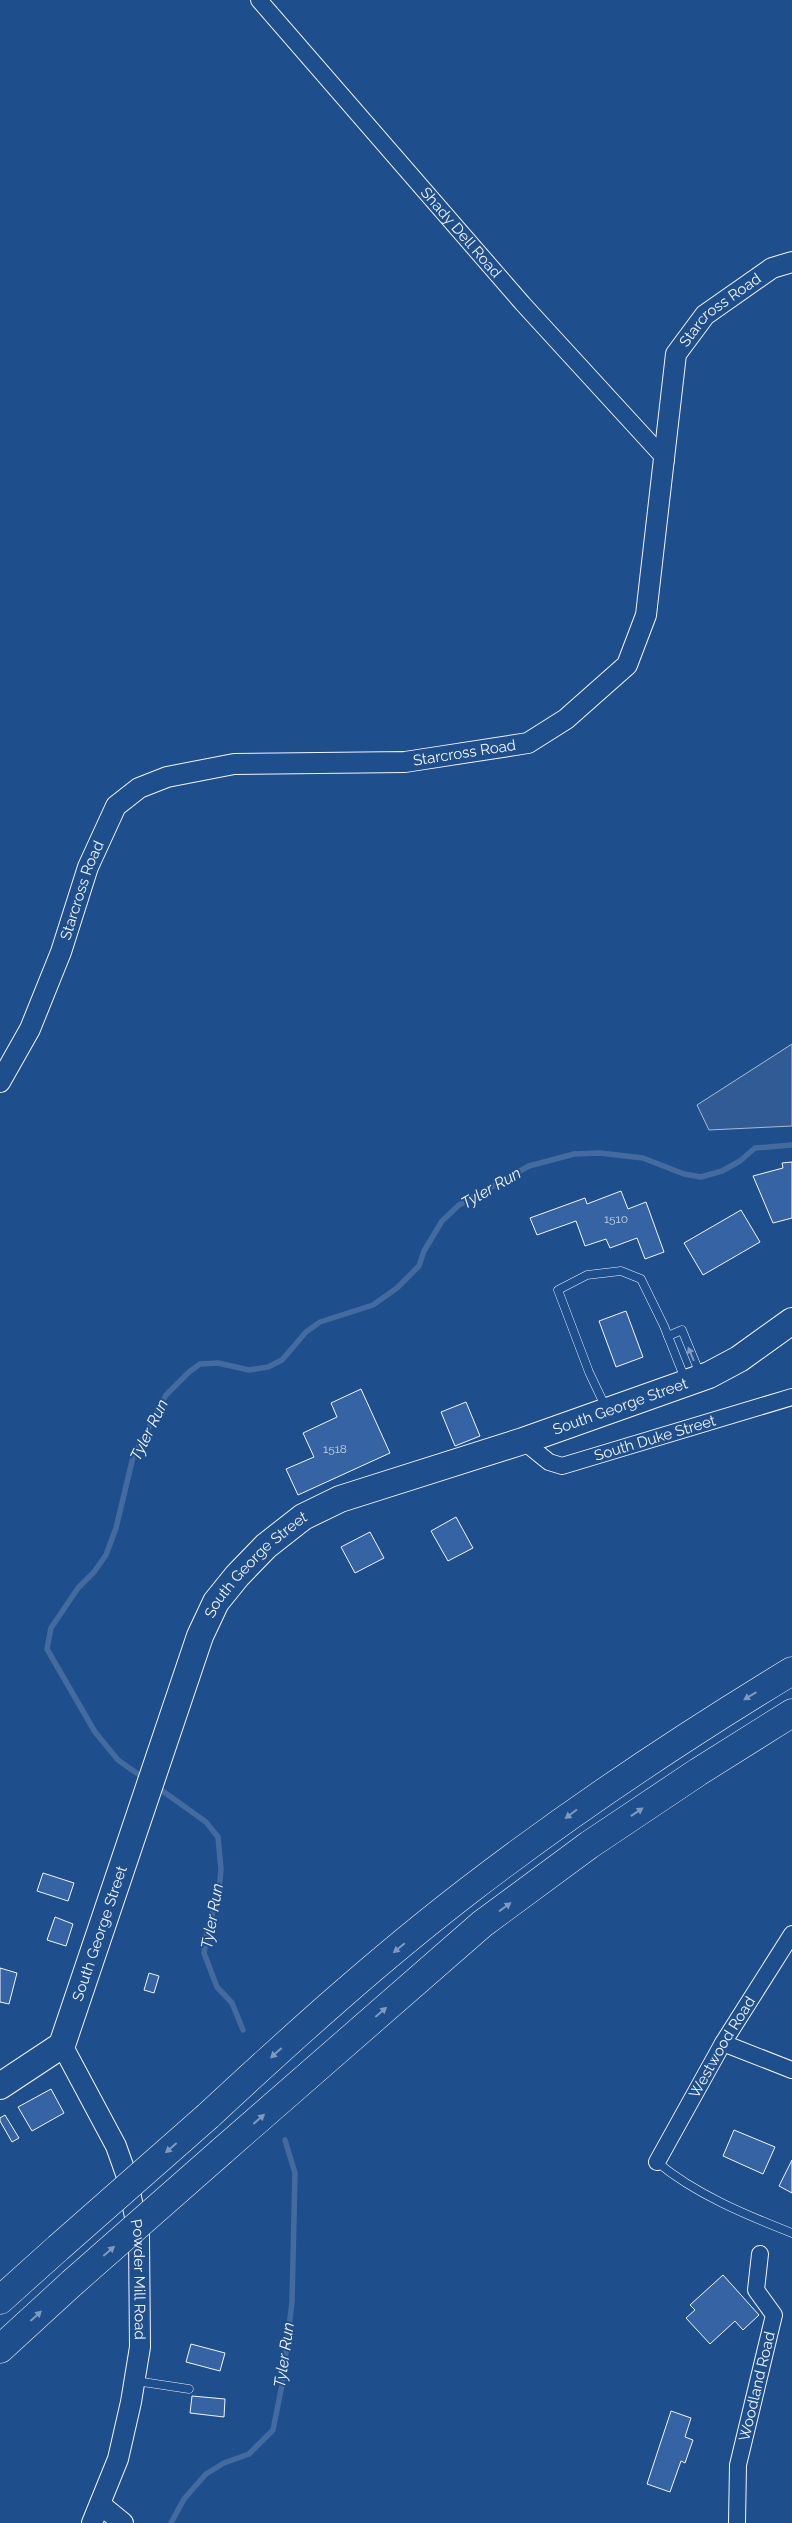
<svg xmlns="http://www.w3.org/2000/svg" width="792" height="2523" viewBox="0 0 792 2523" font-family="Raleway,sans-serif">
	<style>
		.built { fill: #305b95; stroke: #a8bbd7 }
		.lines { fill: none; stroke-linecap: round; stroke-linejoin: round }
		.stream { stroke: #446ba0; stroke-width: 5.5 }
		.building { fill: #3563a3; stroke: #f2f6ff }
		.service-casing { stroke: #f2f6ff; stroke-width: 9 }
		.minor-casing { stroke: #f2f6ff; stroke-width: 18 }
		.tertiary-casing { stroke: #f2f6ff; stroke-width: 22 }
		.primary-casing { stroke: #f2f6ff; stroke-width: 28 }
		.motorway-casing { stroke: #f2f6ff; stroke-width: 29 }
		.service { stroke: #1f4e8c; stroke-width: 8 }
		.minor { stroke: #1f4e8c; stroke-width: 16 }
		.tertiary { stroke: #1f4e8c; stroke-width: 20 }
		.primary { stroke: #1f4e8c; stroke-width: 26 }
		.motorway { stroke: #1f4e8c; stroke-width: 28 }
		.motorway-bridge-casing { stroke: #f2f6ff; stroke-width: 29; stroke-linecap: butt }
		.motorway-bridge { stroke: #1f4e8c; stroke-width: 28 }
		.oneway { fill: #7e9ac0 }
		.labels { text-anchor: middle; dominant-baseline: central; stroke-width: 4; stroke-linejoin: round; paint-order: stroke }
		.number-label { font-size: 12px; fill: #c3d1e8 }
		.street-label { font-size: 15px; fill: #f2f6ff; stroke: #1f4e8c }
		.water-label { font-size: 16px; font-style: italic; fill: #f2f6ff; stroke: #1f4e8c }
	</style>
	<rect width="100%" height="100%" fill="#1f4e8c"/>
	<polygon class="built" points="792,1044 792,1126 709,1130 697,1105"/>
	<g class="lines">
		<g class="stream">
			<polyline points="145,1779 118,1760 95,1732 47,1649 51,1628 78,1588 94,1572 106,1555 116,1528 133,1457 166,1395 189,1372 200,1364 218,1363 249,1370 268,1367 282,1360 306,1332 320,1322 373,1305 397,1288 419,1266 424,1251 442,1221 459,1205 529,1166 574,1154 600,1153 643,1158 684,1174 701,1177 722,1171 740,1161 755,1148 792,1145"/>
			<polyline points="157,1787 206,1822 218,1837 221,1869 219,1891 207,1932 204,1953 217,1987 232,2003 243,2030"/>
			<polyline points="171,2523 184,2499 206,2474 224,2463 249,2454 273,2430 282,2385 292,2302 295,2173 285,2140"/>
		</g>
	</g>
	<g class="building">
		<polygon points="792,1162 792,1218 773,1223 753,1176 783,1168 782,1163"/>
		<polygon points="621,1191 628,1209 646,1202 664,1252 645,1259 637,1238 610,1248 606,1239 585,1246 576,1221 537,1235 530,1218 585,1198 587,1204"/>
		<polygon points="741,1210 760,1242 703,1275 684,1243"/>
		<polygon points="626,1311 643,1357 616,1367 599,1321"/>
		<polygon points="361,1389 390,1453 298,1495 286,1469 314,1457 303,1433 337,1417 331,1403"/>
		<polygon points="466,1402 480,1436 455,1446 441,1412"/>
		<polygon points="456,1517 473,1548 448,1561 431,1531"/>
		<polygon points="370,1532 384,1558 355,1573 341,1547"/>
		<polygon points="43,1873 74,1883 68,1901 37,1891"/>
		<polygon points="55,1917 73,1924 66,1946 47,1940"/>
		<polygon points="0,1968 17,1973 9,2004 0,2002"/>
		<polygon points="149,1973 159,1976 154,1993 144,1990"/>
		<polygon points="51,2089 64,2113 32,2131 18,2107"/>
		<polygon points="5,2115 19,2138 12,2142 0,2121 0,2118"/>
		<polygon points="734,2130 775,2147 763,2174 723,2156"/>
		<polygon points="792,2160 792,2193 779,2186"/>
		<polygon points="723,2275 759,2315 743,2330 735,2321 710,2344 686,2318 695,2310 690,2305"/>
		<polygon points="191,2344 225,2353 220,2371 186,2362"/>
		<polygon points="192,2396 225,2399 224,2417 190,2413"/>
		<polygon points="671,2411 691,2418 685,2437 693,2440 685,2463 681,2461 670,2492 647,2484"/>
	</g>
	<g class="lines">
		<defs>
			<g id="service">
				<polyline points="668,1336 682,1330 700,1374"/>
				<polyline points="606,1408 589,1372 558,1290 587,1275 621,1271 641,1279 664,1326 685,1379"/>
				<path d="M657 2162C695 2194 746 2215 792 2233"/>
				<polyline points="136,2381 189,2389"/>
			</g>
			<g id="minor">
				<path id="s1" d="M259 0 523 304 666 460"/>
				<path id="s2" d="M523 1441 549 1462 562 1466 792 1397"/>
				<polyline points="723,2043 792,2070"/>
				<path id="s3" d="M657 2162 723 2043 792 1934"/>
				<path id="s4" d="M737 2523 738 2465 774 2315 756 2290 760 2254"/>
			</g>
			<g id="tertiary">
				<path id="s5" d="M0 1082 30 1029 61 952 88 867 116 806 139 788 167 777 234 764 405 762 528 743 566 719 627 665 646 615 676 354 705 315 772 268 792 262"/>
				<path id="s6" d="M62 2045 116 2146 127 2177 139 2237 140 2347 131 2402 118 2459 92 2523"/>
				<polyline points="101,2505 123,2523"/>
			</g>
			<g id="primary">
				<path id="s7" d="M0 2086 62 2045 200 1636 216 1602 237 1576 266 1546 303 1517 340 1499 523 1441 709 1375 739 1359 792 1321"/>
			</g>
			<g id="motorway">
				<path d="M208 2116C292 2038 377 1961 468 1891 572 1811 680 1739 792 1671"/>
				<polyline points="222,2151 482,1924 589,1845 698,1772 792,1713"/>
				<polyline points="0,2300 58,2248"/>
				<polyline points="0,2349 72,2283"/>
			</g>
		</defs>
		<use href="#service" class="service-casing"/>
		<use href="#minor" class="minor-casing"/>
		<use href="#tertiary" class="tertiary-casing"/>
		<use href="#primary" class="primary-casing"/>
		<use href="#motorway" class="motorway-casing"/>
		<use href="#service" class="service"/>
		<use href="#minor" class="minor"/>
		<use href="#tertiary" class="tertiary"/>
		<use href="#primary" class="primary"/>
		<use href="#motorway" class="motorway"/>
		<defs>
			<g id="motorway-bridge">
				<polyline points="58,2248 208,2116"/>
				<polyline points="72,2283 222,2151"/>
			</g>
		</defs>
		<use href="#motorway-bridge" class="motorway-bridge-casing"/>
		<use href="#motorway-bridge" class="motorway-bridge"/>
	</g>
	<defs><path id="oneway-solid" d="M-6-.8H1V-3.2L6.5 0L1 3.2V.8H-6Z" transform="scale(1.25)"/></defs>
	<g class="oneway">
		<use href="#oneway-solid" transform="translate(691 1354) rotate(-113)"/>
		<use href="#oneway-solid" transform="translate(750 1696) rotate(149)"/>
		<use href="#oneway-solid" transform="translate(637 1812) rotate(-34)"/>
		<use href="#oneway-solid" transform="translate(571 1814) rotate(143)"/>
		<use href="#oneway-solid" transform="translate(505 1907) rotate(-36)"/>
		<use href="#oneway-solid" transform="translate(399 1948) rotate(140)"/>
		<use href="#oneway-solid" transform="translate(381 2012) rotate(-41)"/>
		<use href="#oneway-solid" transform="translate(276 2053) rotate(138)"/>
		<use href="#oneway-solid" transform="translate(259 2119) rotate(-41)"/>
		<use href="#oneway-solid" transform="translate(171 2148) rotate(139)"/>
		<use href="#oneway-solid" transform="translate(109 2251) rotate(-41)"/>
		<use href="#oneway-solid" transform="translate(36 2316) rotate(-42)"/>
	</g>
	<g class="labels">
		<g class="number-label">
			<text x="616" y="1219">1510</text>
			<text x="335" y="1449">1518</text>
		</g>
		<g class="street-label">
			<text stroke="none"><textPath href="#s1" startOffset="308">Shady Dell Road</textPath></text>
			<text stroke="none"><textPath href="#s5" startOffset="1229">Starcross Road</textPath></text>
			<text stroke="none"><textPath href="#s5" startOffset="659">Starcross Road</textPath></text>
			<text stroke="none"><textPath href="#s5" startOffset="209">Starcross Road</textPath></text>
			<text stroke="none"><textPath href="#s7" startOffset="1002">South George Street</textPath></text>
			<text stroke="none"><textPath href="#s2" startOffset="144">South Duke Street</textPath></text>
			<text stroke="none"><textPath href="#s7" startOffset="598">South George Street</textPath></text>
			<text stroke="none"><textPath href="#s7" startOffset="192">South George Street</textPath></text>
			<text stroke="none"><textPath href="#s3" startOffset="132">Westwood Road</textPath></text>
			<text stroke="none"><textPath href="#s6" startOffset="251">Powder Mill Road</textPath></text>
			<text stroke="none"><textPath href="#s4" startOffset="139">Woodland Road</textPath></text>
		</g>
		<g class="water-label">
			<text transform="translate(491 1188) rotate(-30)">Tyler Run</text>
			<text transform="translate(149 1430) rotate(-64)">Tyler Run</text>
			<text transform="translate(212 1916) rotate(-80)">Tyler Run</text>
			<text transform="translate(284 2355) rotate(-82)">Tyler Run</text>
		</g>
	</g>
</svg>
